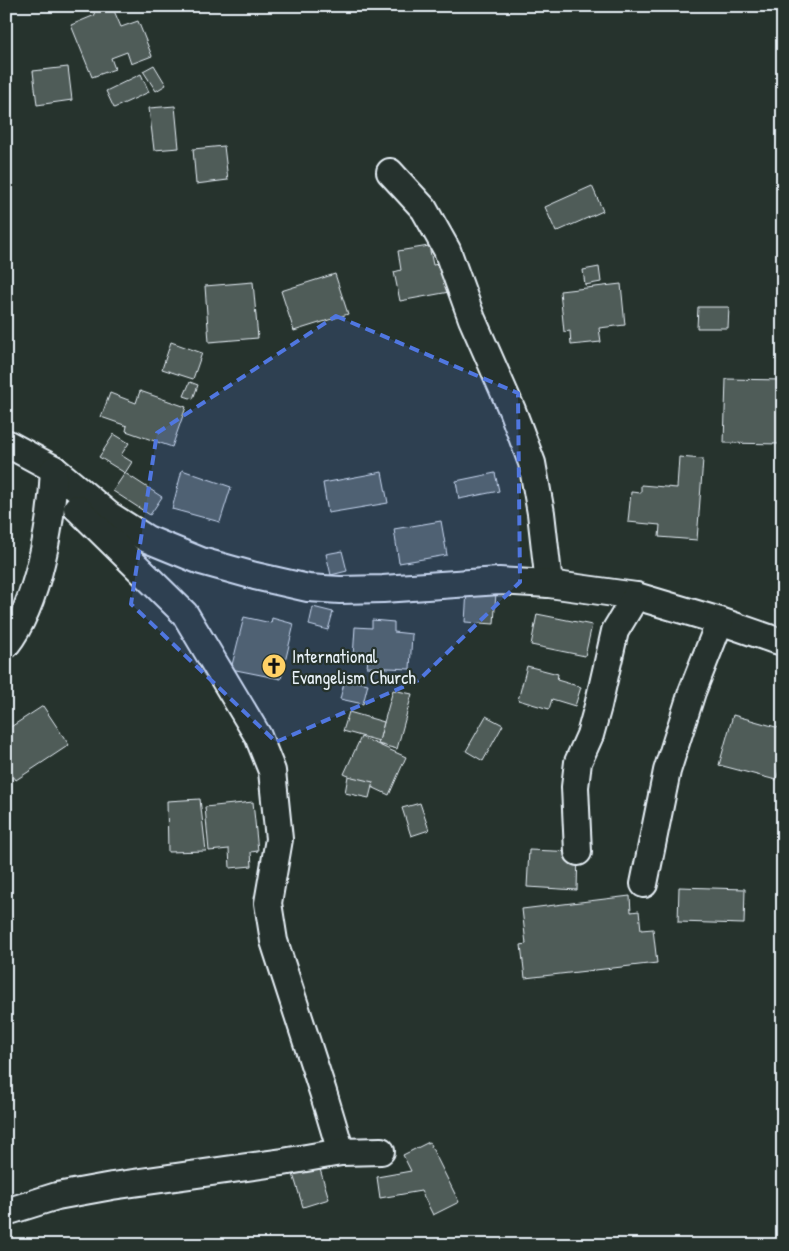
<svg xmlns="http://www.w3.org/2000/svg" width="789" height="1251" viewBox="0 0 789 1251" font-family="'Patrick Hand',sans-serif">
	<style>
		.building { fill: #505c59; stroke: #e8f1f8 }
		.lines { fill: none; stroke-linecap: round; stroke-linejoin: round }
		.minor-casing { stroke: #e8f1f8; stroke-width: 30 }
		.minor { stroke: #26332d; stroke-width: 26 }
		.marked { fill: #5077e0; fill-opacity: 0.2; stroke: #5077e0; stroke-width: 4; stroke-dasharray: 10 6; stroke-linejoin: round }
		.labels { text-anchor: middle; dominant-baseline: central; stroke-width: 4.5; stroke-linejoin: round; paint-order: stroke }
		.poi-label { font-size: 18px; fill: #e8f1f8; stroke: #26332d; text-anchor: start }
	</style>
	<rect width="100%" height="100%" fill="#26332d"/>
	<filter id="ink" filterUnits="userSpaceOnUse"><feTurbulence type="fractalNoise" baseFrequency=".02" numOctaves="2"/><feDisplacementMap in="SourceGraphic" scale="10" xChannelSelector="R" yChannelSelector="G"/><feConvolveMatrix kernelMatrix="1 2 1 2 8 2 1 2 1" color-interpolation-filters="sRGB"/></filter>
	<g filter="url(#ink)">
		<g class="building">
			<polygon points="91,6 112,6 121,27 138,21 152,56 131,64 127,52 111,58 115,69 92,77 71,25 95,15"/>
			<polygon points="154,65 166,85 156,91 143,71"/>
			<polygon points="68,67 72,100 37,105 33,71"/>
			<polygon points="141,74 149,92 114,108 106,91"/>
			<polygon points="175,106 179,148 154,150 149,108"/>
			<polygon points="224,146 228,180 196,184 193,149"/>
			<polygon points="592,186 603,211 556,232 545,207"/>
			<polygon points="429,246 433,265 444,263 449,292 400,301 394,272 401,270 398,251"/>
			<polygon points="599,267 601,282 585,285 583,270"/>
			<polygon points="335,274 348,314 294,331 281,291"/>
			<polygon points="253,282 258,338 209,342 205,286"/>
			<polygon points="621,284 625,325 599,328 601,342 571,345 570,331 564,332 560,291"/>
			<polygon points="698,307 729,307 728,328 697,328"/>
			<polygon points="171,342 202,353 193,379 162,369"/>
			<polygon points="726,379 783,380 782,444 724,443"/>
			<polygon points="190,382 198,385 193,399 184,396"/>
			<polygon points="140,391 186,407 172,447 126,431 127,426 101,417 110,393 136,403"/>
			<polygon points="114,434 129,443 121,455 132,462 125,473 99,457"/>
			<polygon points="679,457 703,459 697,540 659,537 660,525 628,522 631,492 641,493 641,485 677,488"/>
			<polygon points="182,470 231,487 220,522 172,509"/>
			<polygon points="382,472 388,503 328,513 323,483"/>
			<polygon points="125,473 162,497 150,515 113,491"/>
			<polygon points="495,473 499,491 459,499 456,481"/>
			<polygon points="441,521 447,555 399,563 394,529"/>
			<polygon points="342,551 347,571 331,575 326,554"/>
			<polygon points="467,590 496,592 494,624 465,622"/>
			<polygon points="313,607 333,612 328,630 309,625"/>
			<polygon points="537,614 592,625 585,656 531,645"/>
			<polygon points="244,617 271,623 272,618 294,624 281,679 231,669"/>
			<polygon points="372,620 394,622 394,632 412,634 410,669 367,667 368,659 353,658 355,627 372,628"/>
			<polygon points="527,666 558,674 557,680 581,687 575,706 552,699 549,709 518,700"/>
			<polygon points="345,679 368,684 363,704 340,699"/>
			<polygon points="393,690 412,694 397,749 378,744"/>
			<polygon points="43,706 69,745 16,780 6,766 6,730"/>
			<polygon points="349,712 384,722 379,741 343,731"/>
			<polygon points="733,715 783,729 783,757 776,780 719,765"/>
			<polygon points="486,716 503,725 483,761 466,751"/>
			<polygon points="361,737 406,757 389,795 344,774"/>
			<polygon points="348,776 373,782 369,798 345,793"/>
			<polygon points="200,799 206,851 168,852 167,801"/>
			<polygon points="253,802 258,851 251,852 252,866 230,868 229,849 209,851 205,807"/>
			<polygon points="420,803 429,830 411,836 402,808"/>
			<polygon points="777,816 783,816 783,864 778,864"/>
			<polygon points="529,850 578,852 577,890 527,887"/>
			<polygon points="679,887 745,889 744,924 678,922"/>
			<polygon points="630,896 631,912 639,911 641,930 653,929 657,963 525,978 521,945 526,944 522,909"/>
			<polygon points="429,1142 459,1202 433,1215 421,1191 380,1198 377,1177 411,1171 403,1155"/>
			<polygon points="319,1166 329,1199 303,1207 293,1174"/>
		</g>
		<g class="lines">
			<defs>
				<g id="minor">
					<polyline points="390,172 424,209 447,250 472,319 512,410 532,463 541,513 549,584"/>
					<polyline points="6,443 54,469 109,515 147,539 201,561 255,576 308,588 340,590 383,589 499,581 549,584 636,596 720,621 772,639 783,642"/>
					<polyline points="77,508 185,614 258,736 272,771 279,839 268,903 274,941 323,1092 341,1152"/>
					<path d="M6 645C39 603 52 521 54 469"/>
					<polyline points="578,852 575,787 578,762 590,735 598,706 615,631 636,596"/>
					<polyline points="644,884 667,771 692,692 720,621"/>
					<polyline points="6,1212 57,1196 112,1186 283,1162 341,1152 381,1151"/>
				</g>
			</defs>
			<use href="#minor" class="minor-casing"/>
			<use href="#minor" class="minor"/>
		</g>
	</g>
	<path class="marked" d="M336 316 518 393 520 582 419 680 276 742 131 604 157 433Z"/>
	<defs>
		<symbol id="church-disc" viewBox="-11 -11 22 22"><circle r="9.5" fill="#ffd166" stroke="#26332d"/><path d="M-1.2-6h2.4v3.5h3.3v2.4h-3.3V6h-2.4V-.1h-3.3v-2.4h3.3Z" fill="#111"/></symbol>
	</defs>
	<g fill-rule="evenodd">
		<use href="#church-disc" x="260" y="652" width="28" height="28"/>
	</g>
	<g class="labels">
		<g class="poi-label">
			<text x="292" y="656">International<tspan x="292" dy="21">Evangelism Church</tspan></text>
		</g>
	</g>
	<rect width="789" height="1251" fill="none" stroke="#26332d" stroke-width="25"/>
	<rect x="12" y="12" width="764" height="1226" fill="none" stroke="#e8f1f8" stroke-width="2" filter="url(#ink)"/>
</svg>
